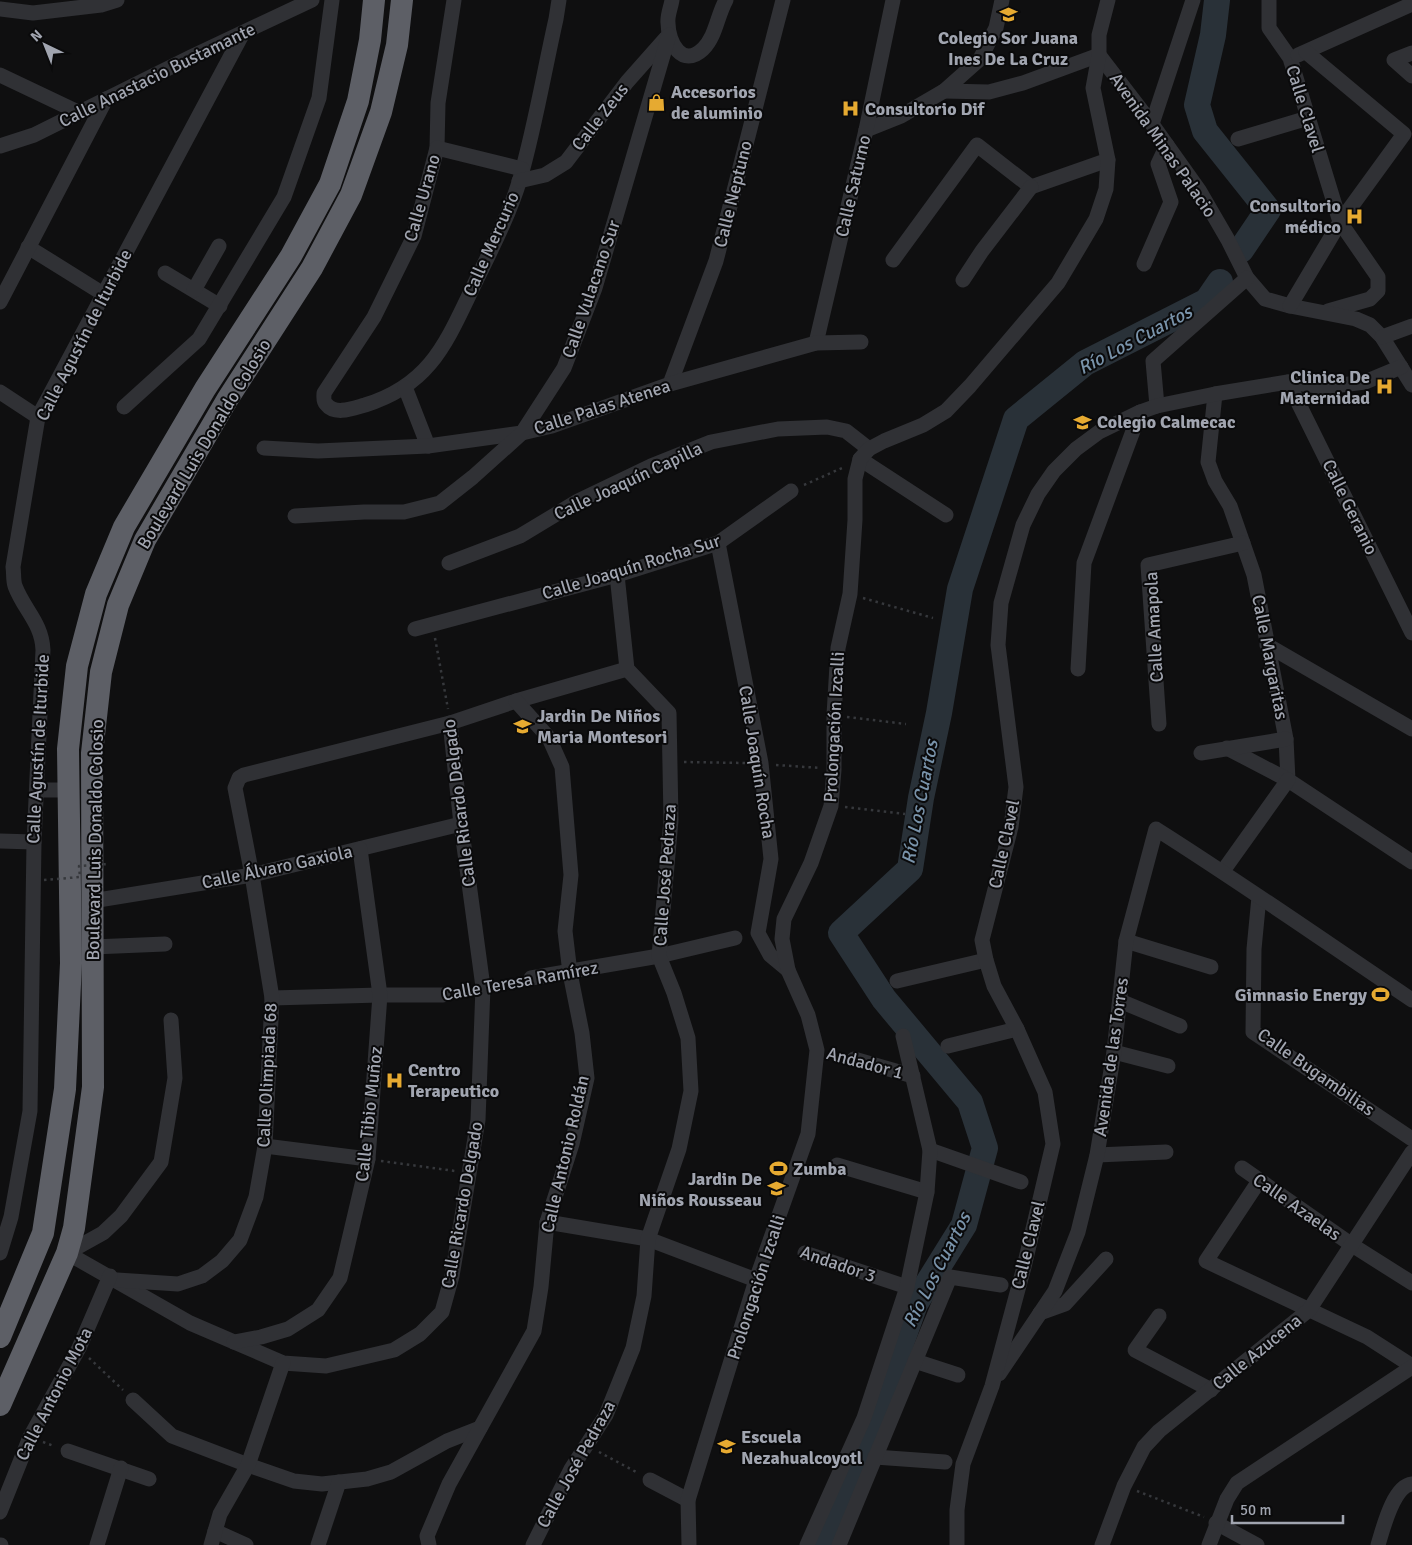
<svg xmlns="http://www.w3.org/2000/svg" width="1412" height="1545" viewBox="0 0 1412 1545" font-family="Signika,sans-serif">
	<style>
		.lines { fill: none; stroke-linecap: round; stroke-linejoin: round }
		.river { stroke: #293138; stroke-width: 26 }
		.path { stroke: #36383c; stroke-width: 2.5; stroke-dasharray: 2.5 4; stroke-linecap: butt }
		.minor { stroke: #303135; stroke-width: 15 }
		.highway { stroke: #5d5f66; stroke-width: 22 }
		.path-bridge { stroke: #36383c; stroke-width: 2.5; stroke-dasharray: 2.5 4; stroke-linecap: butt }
		.labels { text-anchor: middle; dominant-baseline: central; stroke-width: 4; stroke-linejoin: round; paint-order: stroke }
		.poi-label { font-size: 18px; font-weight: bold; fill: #a1a5b0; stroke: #0a0a0b; text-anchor: start }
		.street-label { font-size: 18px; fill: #a1a5b0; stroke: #0a0a0b }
		.water-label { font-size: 19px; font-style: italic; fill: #7993aa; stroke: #0a0a0b }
	</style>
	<rect width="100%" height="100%" fill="#0f0f10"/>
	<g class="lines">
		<g class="river">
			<polyline points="1217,0 1213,35 1197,105 1205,131 1268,210 1241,250"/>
			<polyline points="819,1545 860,1459 915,1304 964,1225 985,1148 970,1102 884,999 841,933 910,869 921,798 939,713 960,589 1016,419 1085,363 1207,301 1220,282"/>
		</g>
		<g class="path">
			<polyline points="804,485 842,468"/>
			<polyline points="863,598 933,618"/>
			<polyline points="435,638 448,709"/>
			<polyline points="847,717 906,724"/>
			<polyline points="684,762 746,763"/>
			<polyline points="776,765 821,768"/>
			<polyline points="845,807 905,814"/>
			<polyline points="498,984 517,981"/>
			<polyline points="456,992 468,990"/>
			<polyline points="381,1161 455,1171"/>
			<polyline points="89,1358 123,1390"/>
			<polyline points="43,1442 54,1446"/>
			<polyline points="599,1452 638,1473"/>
			<polyline points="1137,1491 1204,1517"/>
		</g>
		<g class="minor">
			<path d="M454 0 438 103 437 148 414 236 374 317 324 393C324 397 323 401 326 404 335 416 354 408 365 405 430 385 446 343 473 287 490 252 509 216 520 179 535 127 544 72 556 19L559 0"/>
			<path d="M672 0C671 7 667 16 668 23 668 42 682 69 703 49 716 36 717 16 726 0"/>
			<polyline points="1269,0 1269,28 1290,58 1340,222 1378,277 1378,291 1370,299 1328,311"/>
			<polyline points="0,9 33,13 101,5 117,0"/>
			<polyline points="1412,53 1394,60 1412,76"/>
			<polyline points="1099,55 1152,124 1199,190 1228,240 1247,278 1265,299 1290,306 1356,319 1370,325 1382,337 1412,385"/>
			<polyline points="1298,55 1412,4"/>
			<polyline points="0,75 80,113"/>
			<polyline points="944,91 989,92 1023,83 1099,55"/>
			<polyline points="1152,124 1193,0"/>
			<polyline points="866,130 901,116 944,91 980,59 996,28 1002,0"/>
			<polyline points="1238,139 1308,118"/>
			<polyline points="0,146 34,135 191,57 312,0"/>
			<polyline points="437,148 522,169"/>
			<polyline points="519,181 545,175 566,162 627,82 666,38"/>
			<polyline points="1031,187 1108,160"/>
			<polyline points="28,247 105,295"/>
			<polyline points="893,260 977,145 1031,187"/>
			<polyline points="1144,264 1171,202 1158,164 1167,145"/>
			<polyline points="165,273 220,306"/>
			<polyline points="963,280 982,251 1031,187"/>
			<polyline points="194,290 219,246"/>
			<polyline points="0,302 106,99"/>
			<polyline points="1290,306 1340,222 1404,134 1306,52"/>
			<polyline points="1382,337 1412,326"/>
			<polyline points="816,343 866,130 893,0"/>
			<polyline points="1288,382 1412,633"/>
			<polyline points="670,384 716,261 783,0"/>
			<polyline points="405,387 428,446"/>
			<polyline points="0,392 38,417"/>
			<polyline points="1215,394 1208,462 1215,481 1230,506 1254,575 1286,739 1288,780"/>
			<polyline points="1157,406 1153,361 1247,278"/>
			<polyline points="124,407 199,339 284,197 319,98 332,0"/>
			<polyline points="264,448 318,451 428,446 522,433 552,426 670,384 816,343 861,342"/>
			<polyline points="860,459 946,515"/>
			<polyline points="295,516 364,512 404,512 440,503 473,477 522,433 564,368 595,288 669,35"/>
			<polyline points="718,543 761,763 771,859 758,933 770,955 788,970"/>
			<polyline points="449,563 520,536 578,501 651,466 711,442 778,429 827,427 846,431 869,449"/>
			<polyline points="415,629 617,575 718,543 791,491"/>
			<polyline points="1267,645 1412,729"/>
			<polyline points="1078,669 1084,563 1140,412"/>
			<polyline points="1159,724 1148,565 1243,543"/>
			<polyline points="1227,748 1288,780 1412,862"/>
			<polyline points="1201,753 1286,739"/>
			<polyline points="37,790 68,790"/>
			<polyline points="0,841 34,842"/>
			<polyline points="1223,871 1288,780"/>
			<polyline points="1259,897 1254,949 1253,1032 1412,1139"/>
			<polyline points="92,901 252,875 461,824"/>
			<polyline points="1126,941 1211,967"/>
			<polyline points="93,947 165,944"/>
			<polyline points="531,978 659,956 735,938"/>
			<polyline points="897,981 986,960"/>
			<polyline points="272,998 380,995 443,995"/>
			<polyline points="1120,1001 1180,1026"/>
			<polyline points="948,1046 1017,1029"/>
			<polyline points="1114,1052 1168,1066"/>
			<polyline points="854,1059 913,1076"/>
			<polyline points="265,1146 368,1159"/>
			<polyline points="930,1150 1021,1182"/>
			<polyline points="1097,1155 1166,1152"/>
			<polyline points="837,1165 927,1192"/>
			<polyline points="1242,1168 1352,1245 1412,1283"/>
			<polyline points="1259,1181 1206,1261 1367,1337 1412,1366"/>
			<polyline points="547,1222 648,1239 756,1280"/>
			<path d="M0 1253 11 1217 30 1111 34 842 43 650C42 623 24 610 15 586 13 580 14 573 13 567L38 417 243 33"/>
			<polyline points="67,1253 190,1323 283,1363 326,1366 394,1350 420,1334 442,1312 452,1276 478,1120 483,987 461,824 450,723"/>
			<polyline points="67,1253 103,1233 121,1216 161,1162 175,1078 171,1020"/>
			<polyline points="805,1253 907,1287"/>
			<polyline points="117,1280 178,1284 202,1276 222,1261 240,1240 256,1197 265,1146 272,998 252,875 235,788 239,778 244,775 450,723 516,701 627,669"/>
			<polyline points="1040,1313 1065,1304 1106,1259"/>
			<polyline points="1159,1316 1135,1350 1211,1390"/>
			<polyline points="234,1342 261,1337 288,1329 318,1310 340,1278 368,1159 380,995 360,849"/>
			<polyline points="915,1361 958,1375"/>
			<path d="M999 1374 1055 1291 1078 1232 1097 1155 1114 1052 1126 941 1156 829C1243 884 1327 943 1412 1000"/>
			<polyline points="133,1400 172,1436 248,1465 294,1481 322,1484 367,1479 391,1472 447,1441 480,1428"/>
			<polyline points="68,1451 149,1479"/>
			<polyline points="875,1457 945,1462"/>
			<polyline points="650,1480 688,1500"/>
			<polyline points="0,1512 30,1437 79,1348 110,1276"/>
			<polyline points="1216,1523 1257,1545"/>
			<polyline points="215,1531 246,1545"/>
			<polyline points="0,1545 1,1545"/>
			<polyline points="97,1545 121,1468"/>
			<polyline points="211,1545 220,1514 248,1465 283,1363"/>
			<polyline points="318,1545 339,1482"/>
			<polyline points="429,1545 427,1536 449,1484 534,1331 541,1287 547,1222 572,1144 587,1078 582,1033 570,973 565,931 571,875 562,767 549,738 516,701"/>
			<polyline points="533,1545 571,1469 606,1415 633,1348 644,1296 648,1239 679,1149 691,1091 688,1038 674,993 659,956 671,820 669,713 627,669 617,575"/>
			<polyline points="689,1545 688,1500 756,1280 808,1134 817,1050 808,1015 788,970 782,939 784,919 811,863 831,806 834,770 834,715 838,648 850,594 855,520 855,479 860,459 869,449 884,441 923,425 946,411 970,386 1058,283 1096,219 1106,189 1108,160 1093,88 1099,55 1099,35 1108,0"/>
			<polyline points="807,1545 864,1418 907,1287 927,1192 930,1150 903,1036"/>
			<polyline points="839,1545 950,1277 1001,1285"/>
			<polyline points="957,1545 957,1510 963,1464 992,1386 1024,1267 1053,1144 1045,1092 1017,1029 994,986 986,960 982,940 1011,827 1016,787 998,645 1001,603 1023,525 1038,494 1054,471 1076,449 1099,432 1140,412 1157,406 1215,394 1288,382 1325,387 1365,382 1401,367"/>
			<polyline points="1102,1545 1124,1486 1144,1447 1159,1431 1309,1310 1412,1152"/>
			<polyline points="1209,1545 1227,1499 1237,1483 1412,1367"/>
			<path d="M1378 1545C1383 1529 1393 1486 1412 1484"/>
		</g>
		<g class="highway">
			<polyline points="0,1337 43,1233 65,1089 71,963 68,749 77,666 96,594 124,527 205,389 291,256 330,184 358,101 370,40 374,0"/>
			<polyline points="0,1405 67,1253 74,1228 93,1087 92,753 101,672 118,605 145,540 227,400 312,268 351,195 381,112 397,45 402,0"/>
		</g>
		<polyline class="path-bridge" points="44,880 80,877 79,866 108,864"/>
	</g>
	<defs>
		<symbol id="school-bare" viewBox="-9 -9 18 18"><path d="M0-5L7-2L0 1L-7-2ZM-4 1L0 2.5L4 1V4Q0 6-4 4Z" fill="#e6aa31" stroke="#0a0a0b" stroke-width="2.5" paint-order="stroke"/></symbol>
		<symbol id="shop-bare" viewBox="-9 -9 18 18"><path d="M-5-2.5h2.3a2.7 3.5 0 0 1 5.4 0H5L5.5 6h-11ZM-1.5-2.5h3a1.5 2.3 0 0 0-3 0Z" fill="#e6aa31" stroke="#0a0a0b" stroke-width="2.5" paint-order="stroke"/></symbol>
		<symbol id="hospital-bare" viewBox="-9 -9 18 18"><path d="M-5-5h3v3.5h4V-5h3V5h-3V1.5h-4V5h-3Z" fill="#e6aa31" stroke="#0a0a0b" stroke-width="2.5" paint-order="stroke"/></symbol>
		<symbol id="stadium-bare" viewBox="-9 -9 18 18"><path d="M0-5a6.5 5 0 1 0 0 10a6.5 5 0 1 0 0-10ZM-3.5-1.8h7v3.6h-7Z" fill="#e6aa31" stroke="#0a0a0b" stroke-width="2.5" paint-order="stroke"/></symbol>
	</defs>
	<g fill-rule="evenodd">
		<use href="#school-bare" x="996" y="2" width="25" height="25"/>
		<use href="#shop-bare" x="644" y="90" width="25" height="25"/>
		<use href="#hospital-bare" x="838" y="96" width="25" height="25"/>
		<use href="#hospital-bare" x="1342" y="204" width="25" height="25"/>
		<use href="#hospital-bare" x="1372" y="374" width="25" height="25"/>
		<use href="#school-bare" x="1070" y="410" width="25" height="25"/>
		<use href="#school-bare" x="510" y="714" width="25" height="25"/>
		<use href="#stadium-bare" x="1368" y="982" width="25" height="25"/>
		<use href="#hospital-bare" x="382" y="1068" width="25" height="25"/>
		<use href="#stadium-bare" x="766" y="1156" width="25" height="25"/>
		<use href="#school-bare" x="764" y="1176" width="25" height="25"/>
		<use href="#school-bare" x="714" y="1434" width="25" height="25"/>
	</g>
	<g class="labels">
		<g class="poi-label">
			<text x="1008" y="38" text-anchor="middle">Colegio Sor Juana<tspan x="1008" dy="21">Ines De La Cruz</tspan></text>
			<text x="671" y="92">Accesorios<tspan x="671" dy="21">de aluminio</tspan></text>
			<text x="865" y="109">Consultorio Dif</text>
			<text x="1341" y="206" text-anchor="end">Consultorio<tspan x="1341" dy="21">médico</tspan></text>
			<text x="1370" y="377" text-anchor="end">Clinica De<tspan x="1370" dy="21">Maternidad</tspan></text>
			<text x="1097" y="422">Colegio Calmecac</text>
			<text x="537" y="716">Jardin De Niños<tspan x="537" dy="21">Maria Montesori</tspan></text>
			<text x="1367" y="995" text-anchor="end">Gimnasio Energy</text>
			<text x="408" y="1070">Centro<tspan x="408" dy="21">Terapeutico</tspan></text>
			<text x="793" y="1169">Zumba</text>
			<text x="762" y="1179" text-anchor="end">Jardin De<tspan x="762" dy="21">Niños Rousseau</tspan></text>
			<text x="741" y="1437">Escuela<tspan x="741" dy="21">Nezahualcoyotl</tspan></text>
		</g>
		<g class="street-label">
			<text transform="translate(157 75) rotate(-26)">Calle Anastacio Bustamante</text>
			<text transform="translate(1305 109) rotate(73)">Calle Clavel</text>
			<text transform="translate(600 117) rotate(-52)">Calle Zeus</text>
			<text transform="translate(1163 145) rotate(55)">Avenida Minas Palacio</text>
			<text transform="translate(853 186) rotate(-77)">Calle Saturno</text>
			<text transform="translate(733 194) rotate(-76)">Calle Neptuno</text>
			<text transform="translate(422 198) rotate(-74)">Calle Urano</text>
			<text transform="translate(491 244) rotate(-66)">Calle Mercurio</text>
			<text transform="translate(591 289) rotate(-71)">Calle Vulacano Sur</text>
			<text transform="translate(84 335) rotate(-63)">Calle Agustín de Iturbide</text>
			<text transform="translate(602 407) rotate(-18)">Calle Palas Atenea</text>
			<text transform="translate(204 444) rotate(-59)">Boulevard Luis Donaldo Colosio</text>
			<text transform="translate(628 481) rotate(-25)">Calle Joaquín Capilla</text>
			<text transform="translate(1350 507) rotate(64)">Calle Geranio</text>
			<text transform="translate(631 567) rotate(-17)">Calle Joaquín Rocha Sur</text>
			<text transform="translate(1154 627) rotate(-93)">Calle Amapola</text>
			<text transform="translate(1270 657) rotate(79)">Calle Margaritas</text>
			<text transform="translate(834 727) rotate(-87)">Prolongación Izcalli</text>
			<text transform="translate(38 749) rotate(-87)">Calle Agustín de Iturbide</text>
			<text transform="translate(757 762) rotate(81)">Calle Joaquín Rocha</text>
			<text transform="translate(459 803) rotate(-97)">Calle Ricardo Delgado</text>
			<text transform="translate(95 840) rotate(-89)">Boulevard Luis Donaldo Colosio</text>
			<text transform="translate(1004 844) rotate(-78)">Calle Clavel</text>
			<text transform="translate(277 867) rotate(-12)">Calle Álvaro Gaxiola</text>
			<text transform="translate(665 875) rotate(-86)">Calle José Pedraza</text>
			<text transform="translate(520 981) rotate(-10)">Calle Teresa Ramírez</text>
			<text transform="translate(1111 1057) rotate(-82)">Avenida de las Torres</text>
			<text transform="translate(865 1063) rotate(15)">Andador 1</text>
			<text transform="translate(1316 1072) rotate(35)">Calle Bugambilias</text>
			<text transform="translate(267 1075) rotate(-87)">Calle Olimpiada 68</text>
			<text transform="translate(369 1114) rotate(-84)">Calle Tibio Muñoz</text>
			<text transform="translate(565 1154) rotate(-77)">Calle Antonio Roldán</text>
			<text transform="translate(462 1205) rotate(-80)">Calle Ricardo Delgado</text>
			<text transform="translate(1297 1207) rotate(35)">Calle Azaelas</text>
			<text transform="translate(1028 1245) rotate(-76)">Calle Clavel</text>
			<text transform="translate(838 1264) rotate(19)">Andador 3</text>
			<text transform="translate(756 1287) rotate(-72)">Prolongación Izcalli</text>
			<text transform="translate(1257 1352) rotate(-39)">Calle Azucena</text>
			<text transform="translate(54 1394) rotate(-63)">Calle Antonio Mota</text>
			<text transform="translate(576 1464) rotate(-61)">Calle José Pedraza</text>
		</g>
		<g class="water-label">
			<text transform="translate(1135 340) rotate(-28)">Río Los Cuartos</text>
			<text transform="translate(920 802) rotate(-79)">Río Los Cuartos</text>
			<text transform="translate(937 1270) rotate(-63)">Río Los Cuartos</text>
		</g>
	</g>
	<g transform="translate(45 45) rotate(317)" stroke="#0a0a0b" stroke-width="4" paint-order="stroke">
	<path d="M0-4L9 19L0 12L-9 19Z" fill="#a1a5b0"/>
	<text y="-8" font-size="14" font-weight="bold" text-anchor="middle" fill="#a1a5b0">N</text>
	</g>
	<path d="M1232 1515v8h111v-8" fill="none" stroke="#a1a5b0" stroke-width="2.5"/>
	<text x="1240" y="1515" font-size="15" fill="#a1a5b0" stroke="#0a0a0b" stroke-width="4" paint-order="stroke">50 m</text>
</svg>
